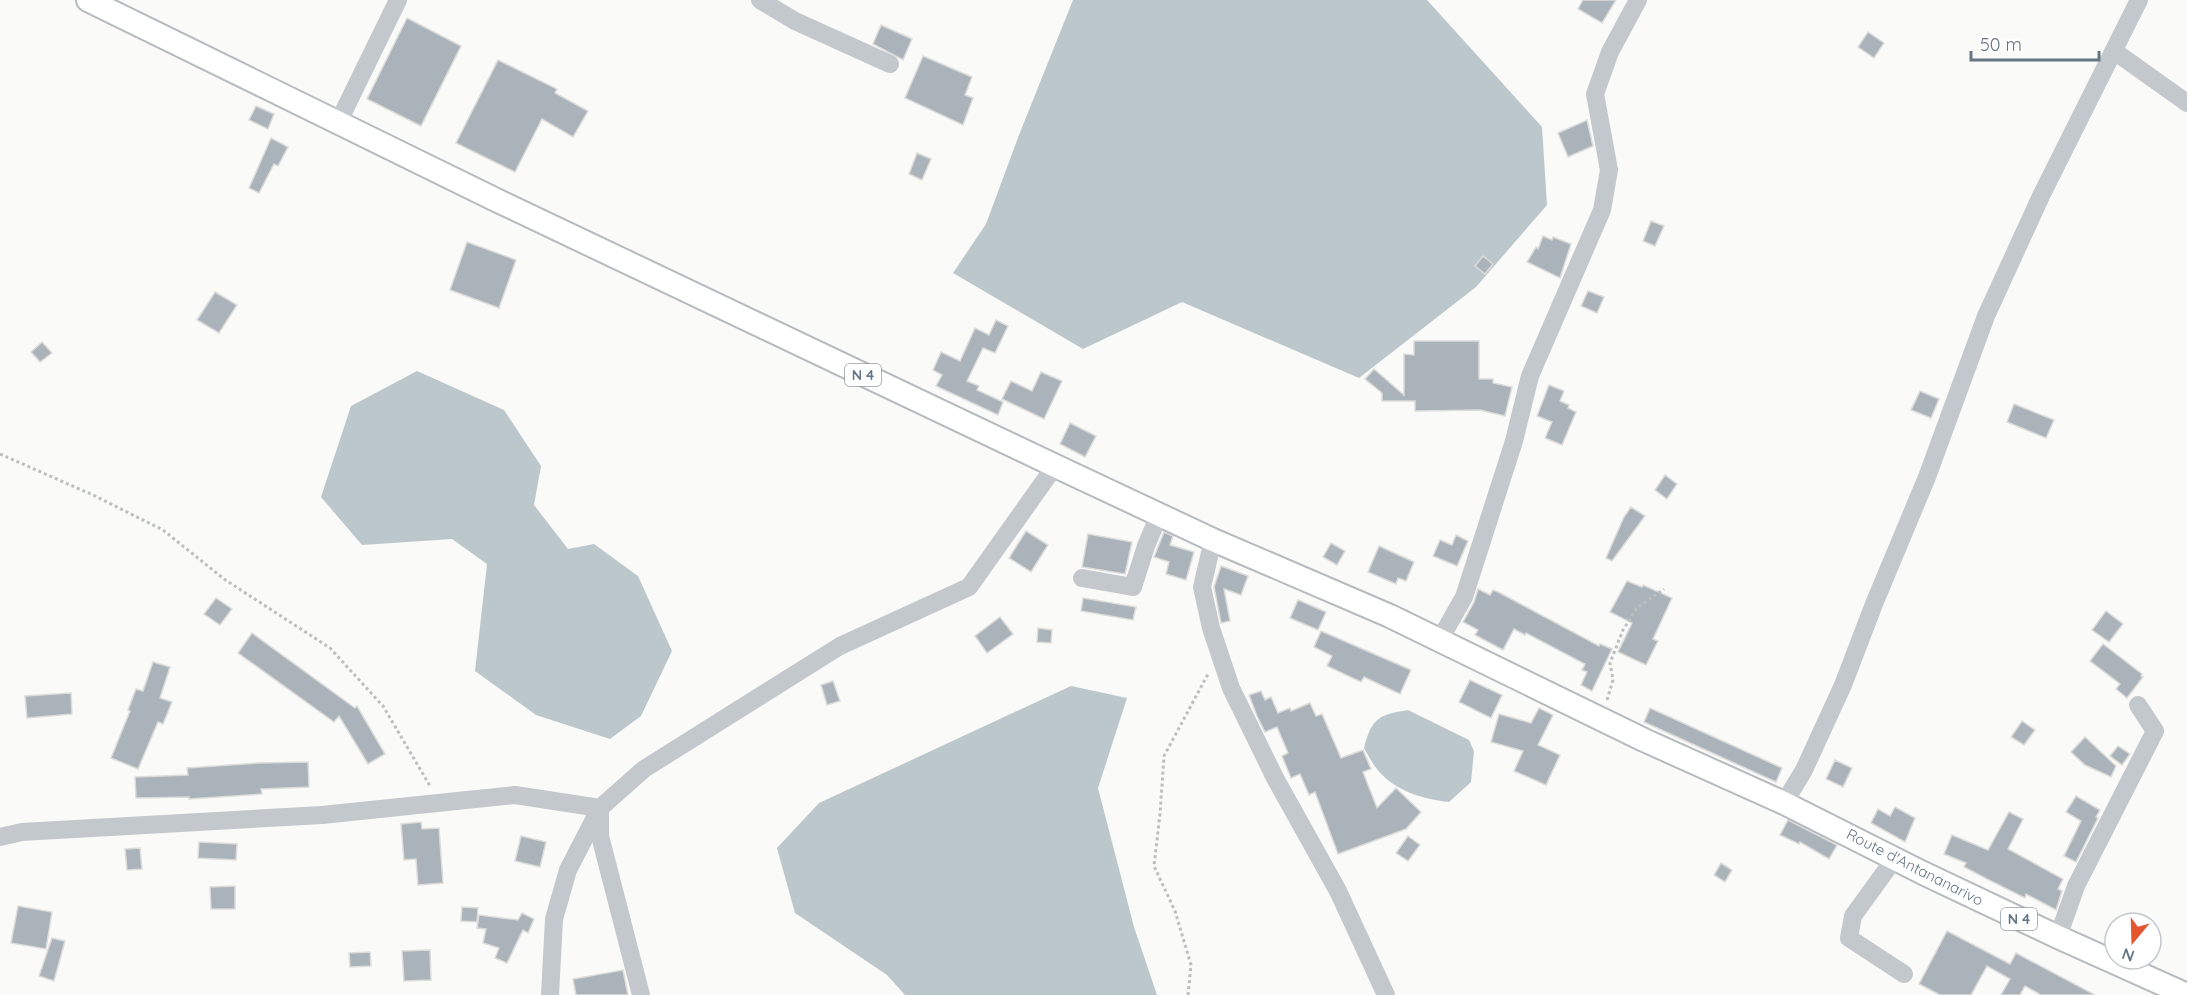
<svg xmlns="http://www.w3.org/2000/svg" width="2187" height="995" viewBox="0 0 2187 995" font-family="Quicksand,sans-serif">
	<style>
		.water { fill: #bbc7cb }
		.building { fill: #aab3b9; stroke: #dcdcda; stroke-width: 1.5 }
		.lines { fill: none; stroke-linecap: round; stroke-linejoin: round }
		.major-casing { stroke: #b5babe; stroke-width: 26 }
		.path { stroke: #bbbfc2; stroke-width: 3; stroke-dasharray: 3 3; stroke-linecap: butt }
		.minor { stroke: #c3c8cc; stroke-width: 18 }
		.major { stroke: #fff; stroke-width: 22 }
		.labels { text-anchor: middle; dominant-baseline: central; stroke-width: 6; stroke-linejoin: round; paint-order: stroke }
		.shield { fill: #fff; stroke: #939fa8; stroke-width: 1.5 }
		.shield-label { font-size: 14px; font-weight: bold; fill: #657683 }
		.street-label { font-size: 15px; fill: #657683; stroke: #fff }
	</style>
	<rect width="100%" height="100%" fill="#fafaf8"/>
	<g class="water">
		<polygon points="1073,0 1427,0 1542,127 1547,205 1476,287 1359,378 1182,302 1083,349 953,273 986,224 1019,135"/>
		<polygon points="417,371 504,410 541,466 534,505 568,549 594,544 638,576 672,651 641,716 610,739 536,715 475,671 487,564 452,539 362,545 321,497 351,406"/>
		<polygon points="1071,686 1127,698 1098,788 1134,927 1157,995 905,995 887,975 795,913 777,848 819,803"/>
		<path d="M1408 710 1469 740 1474 751 1471 782 1449 802C1423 799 1394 791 1377 769 1372 763 1368 755 1364 748 1372 718 1378 715 1408 710Z"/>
	</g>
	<g class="building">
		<polygon points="1583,0 1616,0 1602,23 1578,9"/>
		<polygon points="407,18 461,46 421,126 367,99"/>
		<polygon points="881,25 912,39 903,60 873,44"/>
		<polygon points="1868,32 1884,43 1874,58 1858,47"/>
		<polygon points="923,56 972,77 965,95 973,98 963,125 905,98"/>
		<polygon points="498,60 557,89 555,93 588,111 573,137 542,119 515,172 456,143"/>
		<polygon points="256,106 274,114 268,129 249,120"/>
		<polygon points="1587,120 1593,146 1568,157 1558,133"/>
		<polygon points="271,138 288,147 278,166 274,164 259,193 249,188"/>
		<polygon points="917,153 931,159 922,180 909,174"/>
		<polygon points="1651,221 1664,226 1655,246 1643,241"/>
		<polygon points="1543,236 1552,240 1553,237 1571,244 1560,278 1527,262 1536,247 1538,249"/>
		<polygon points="467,242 516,260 499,308 450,290"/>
		<polygon points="1483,256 1493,264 1485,274 1475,266"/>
		<polygon points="1588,291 1604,297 1597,313 1581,306"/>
		<polygon points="215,292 237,305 219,333 197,320"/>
		<polygon points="996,320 1008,326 995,353 983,348 967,381 979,386 977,390 1003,402 998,415 936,386 942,375 933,370 941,352 960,361 975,328 989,335"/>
		<polygon points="1414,341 1479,341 1479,379 1493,379 1493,383 1512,387 1505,416 1480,410 1415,411 1415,401 1382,401 1382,393 1365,379 1374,369 1404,395 1404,354 1414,355"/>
		<polygon points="42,342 52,353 40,362 31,352"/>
		<polygon points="1041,372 1062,381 1044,419 1002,399 1011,381 1032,391"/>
		<polygon points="1549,385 1564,391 1560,401 1569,405 1568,408 1576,412 1562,445 1545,438 1552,422 1537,416"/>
		<polygon points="1920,391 1939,399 1931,418 1911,410"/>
		<polygon points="2014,404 2054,420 2046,438 2007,422"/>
		<polygon points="1070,423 1096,436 1085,457 1060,444"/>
		<polygon points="1665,475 1677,484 1667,499 1655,490"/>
		<polygon points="1631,507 1645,516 1612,561 1606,558 1624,517"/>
		<polygon points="1026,531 1048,545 1031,572 1009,558"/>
		<polygon points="1164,532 1173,536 1170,545 1194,552 1186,580 1166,574 1169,562 1154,557"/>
		<polygon points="1088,534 1132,542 1125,574 1082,567"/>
		<polygon points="1456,535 1468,541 1457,566 1433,556 1440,540 1452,545"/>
		<polygon points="1331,543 1345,551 1337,565 1323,557"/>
		<polygon points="1379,546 1414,562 1406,581 1398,578 1396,584 1368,572"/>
		<polygon points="1221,566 1248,576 1241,595 1224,589 1230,621 1221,623 1214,587"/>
		<polygon points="1627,581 1642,587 1643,585 1672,598 1653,639 1658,641 1646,665 1618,652 1632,623 1610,612"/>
		<polygon points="1478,589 1490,595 1493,590 1498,592 1599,646 1600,644 1612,649 1592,691 1581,685 1587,672 1582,670 1585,664 1526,633 1525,635 1514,629 1503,650 1475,635 1478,630 1463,622 1474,602"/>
		<polygon points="216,598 232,609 220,625 204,614"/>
		<polygon points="1083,598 1136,607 1133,620 1081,611"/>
		<polygon points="1298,600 1326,612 1318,630 1290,618"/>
		<polygon points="2106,611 2123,624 2109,642 2092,630"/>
		<polygon points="1000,617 1013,634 987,653 975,636"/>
		<polygon points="1038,628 1052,630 1051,643 1037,642"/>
		<polygon points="1321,631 1411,670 1400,694 1364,677 1361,682 1327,666 1332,656 1314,647"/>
		<polygon points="252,633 355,708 357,706 385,754 368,764 339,716 334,722 238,653"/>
		<polygon points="2103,644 2142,674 2141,676 2143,677 2127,698 2116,689 2120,684 2090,661"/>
		<polygon points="153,662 170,667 160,698 172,702 163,724 158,722 138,769 111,758 130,711 128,710 136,689 143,691"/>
		<polygon points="1470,680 1502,695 1491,718 1459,702"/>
		<polygon points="833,681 840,701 827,705 821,685"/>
		<polygon points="1261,691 1265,700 1271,697 1278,713 1290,708 1291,711 1310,703 1316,716 1322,714 1341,758 1363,750 1371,769 1363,772 1377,808 1396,788 1421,812 1406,829 1338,854 1315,792 1309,795 1300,774 1291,778 1282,756 1288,753 1277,727 1265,732 1257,716 1249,695"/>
		<polygon points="71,693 72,714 27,718 25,696"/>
		<polygon points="1539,708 1553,715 1538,745 1560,755 1546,785 1514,771 1523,751 1491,742 1499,714 1531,723"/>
		<polygon points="1650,708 1782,768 1776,782 1644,722"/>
		<polygon points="2022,721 2035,730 2024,745 2011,737"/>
		<polygon points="2085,737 2116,766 2111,777 2085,765 2071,752"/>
		<polygon points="2118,746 2130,754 2122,765 2110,756"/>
		<polygon points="1835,760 1852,768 1843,787 1826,779"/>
		<polygon points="308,762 309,787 261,789 262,794 189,799 189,797 136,798 135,777 188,775 187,768 259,763"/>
		<polygon points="2076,796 2100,810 2096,817 2098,818 2076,862 2064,856 2081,821 2066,812"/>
		<polygon points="1895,807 1915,818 1905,842 1871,823 1878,809 1890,816"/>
		<polygon points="2009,812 2023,819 2008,849 2063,879 2058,889 2062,891 2056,910 2026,894 2025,898 1987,879 1964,867 1966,863 1944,854 1952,835 1988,850"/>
		<polygon points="1788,820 1837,845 1829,859 1800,842 1799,844 1780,835"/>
		<polygon points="421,822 422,829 439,828 443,883 418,885 416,859 404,860 401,824"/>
		<polygon points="521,836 546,842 540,867 515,861"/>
		<polygon points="1408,836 1420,845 1408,861 1396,853"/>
		<polygon points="199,842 237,844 236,860 198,858"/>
		<polygon points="140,848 142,869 127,870 125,849"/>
		<polygon points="1721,863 1732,870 1725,882 1714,875"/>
		<polygon points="235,886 235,909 211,909 210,887"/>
		<polygon points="18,906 52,912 46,949 11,943"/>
		<polygon points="462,907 478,908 477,922 461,921"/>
		<polygon points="522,913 534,919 528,933 523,930 507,963 495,958 499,948 483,943 486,929 477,928 479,915 518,920"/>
		<polygon points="1947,931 2010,964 2016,953 2095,995 2041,995 2025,986 2020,995 2001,995 2010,979 1987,966 1971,995 1940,995 1919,984"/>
		<polygon points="52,938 65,941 54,981 39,976"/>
		<polygon points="430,950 431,980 404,981 402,951"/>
		<polygon points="370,952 371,966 350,967 349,953"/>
		<polygon points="623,970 628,995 576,995 573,979"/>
	</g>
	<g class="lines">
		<defs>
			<polyline id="major" points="88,0 492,198 1064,470 1213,540 1390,616 1644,740 1784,803 1923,873 2058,937 2187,995"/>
		</defs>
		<use href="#major" class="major-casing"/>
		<g class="path">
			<polyline points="0,454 93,495 163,530 224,579 330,648 383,706 430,786"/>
			<polyline points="1607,700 1613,680 1610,663 1623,630 1637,608 1664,589"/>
			<polyline points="1188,995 1191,965 1175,911 1154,866 1160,814 1164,756 1208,674"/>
		</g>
		<g class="minor">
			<polyline points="760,0 795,21 890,64"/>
			<polyline points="2114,51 2187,103"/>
			<polyline points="338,123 398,0"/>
			<polyline points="1213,540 1202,587 1211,628 1231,688 1275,778 1338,891 1386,995"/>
			<polyline points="1082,578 1133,587 1146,546 1159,515"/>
			<polyline points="1439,641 1464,597 1514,441 1530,376 1602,210 1609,170 1595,94 1610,52 1638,0"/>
			<polyline points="1784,803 1804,770 1843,685 1874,604 1927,477 1986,316 2041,196 2139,0"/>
			<polyline points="0,837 22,832 322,815 515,795 600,808 600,836 641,995"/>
			<polyline points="1895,858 1853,916 1849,938 1904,974"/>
			<polyline points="2058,937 2076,886 2155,731 2138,705"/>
			<polyline points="550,995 554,919 568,870 600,808 644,769 840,646 969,587 1055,466"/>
		</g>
		<use href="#major" class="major"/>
	</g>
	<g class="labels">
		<g class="shield">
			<rect x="845" y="364" width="36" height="22" rx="4.5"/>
			<rect x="2001" y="908" width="36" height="22" rx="4.5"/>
		</g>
		<g class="shield-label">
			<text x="863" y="375">N 4</text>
			<text x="2019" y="919">N 4</text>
		</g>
		<g class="street-label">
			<text transform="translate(1915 867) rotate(27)">Route d'Antananarivo</text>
		</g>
	</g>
	<g transform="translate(2133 941) rotate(199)"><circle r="28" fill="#ffffff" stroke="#c1c8cd" stroke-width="1.5"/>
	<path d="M0-4.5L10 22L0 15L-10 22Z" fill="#e4572e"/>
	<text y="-9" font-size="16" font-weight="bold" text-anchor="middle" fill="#657683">N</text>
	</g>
	<path d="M1971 51v9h128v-9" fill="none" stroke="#657683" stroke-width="3"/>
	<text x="1980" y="51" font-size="18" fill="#657683" stroke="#ffffff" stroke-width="4.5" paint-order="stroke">50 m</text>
</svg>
